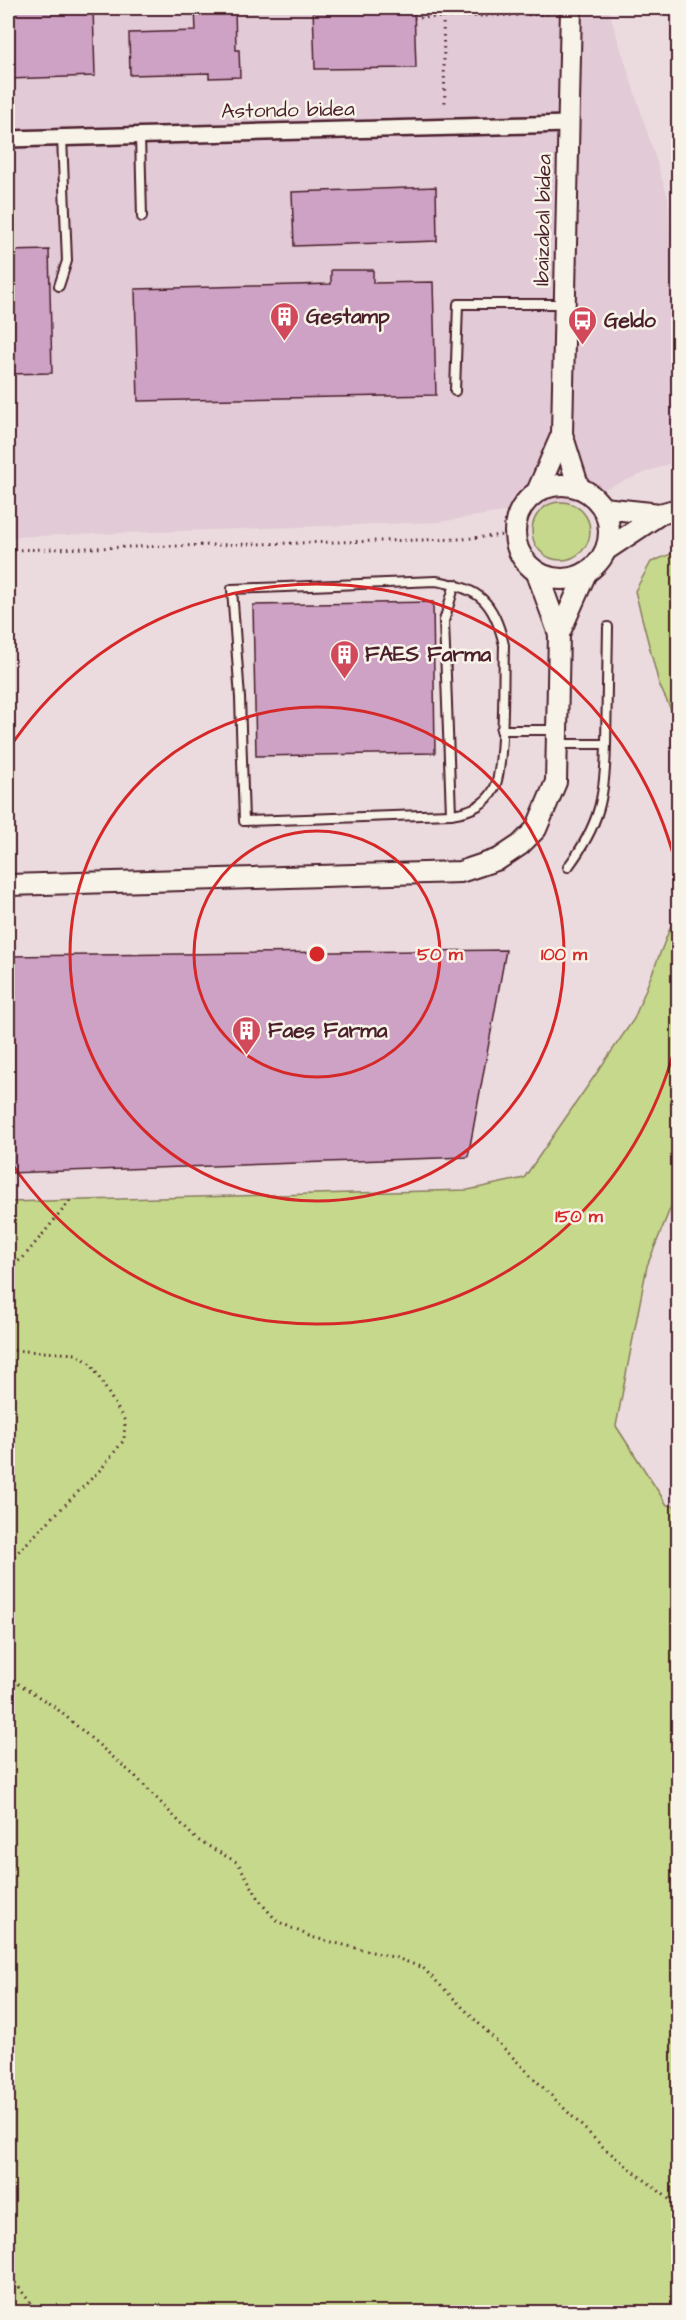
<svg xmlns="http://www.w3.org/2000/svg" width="686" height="2320" viewBox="0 0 686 2320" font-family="'Architects Daughter',sans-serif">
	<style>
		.built { fill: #e2cad6 }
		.green { fill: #c6d88c; stroke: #887c5c; stroke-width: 1.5 }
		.building { fill: #cea2c5; stroke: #4a1f2b; stroke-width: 1.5 }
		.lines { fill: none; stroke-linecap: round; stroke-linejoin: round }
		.service-casing { stroke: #4a1f2b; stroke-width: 12 }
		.minor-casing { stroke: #4a1f2b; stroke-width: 20 }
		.tertiary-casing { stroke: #4a1f2b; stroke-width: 24 }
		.path { stroke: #4a1f2b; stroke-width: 3; stroke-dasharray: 1.5 4.5; stroke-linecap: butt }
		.service { stroke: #f7f3e8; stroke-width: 8 }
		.minor { stroke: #f7f3e8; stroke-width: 15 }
		.tertiary { stroke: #f7f3e8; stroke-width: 20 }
		.ring { fill: none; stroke: #d62828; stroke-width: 3 }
		.labels { text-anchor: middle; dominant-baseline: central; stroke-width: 5; stroke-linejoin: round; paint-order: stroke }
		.street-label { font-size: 21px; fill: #4a1f2b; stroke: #f7f3e8 }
		.poi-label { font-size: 21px; font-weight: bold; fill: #4a1f2b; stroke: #f7f3e8; text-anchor: start }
		.centre { fill: #d62828; stroke: #f7f3e8; stroke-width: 3 }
		.ring-label { font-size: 18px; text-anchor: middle; font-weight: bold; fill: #d62828; stroke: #f7f3e8; stroke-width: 5; stroke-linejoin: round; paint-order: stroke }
	</style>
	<rect width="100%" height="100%" fill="#ebdbde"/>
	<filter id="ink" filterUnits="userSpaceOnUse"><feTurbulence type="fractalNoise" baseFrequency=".0167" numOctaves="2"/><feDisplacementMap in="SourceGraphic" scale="12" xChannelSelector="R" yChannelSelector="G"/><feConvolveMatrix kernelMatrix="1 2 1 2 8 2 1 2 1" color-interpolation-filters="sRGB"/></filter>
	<g filter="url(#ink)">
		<polygon class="built" points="8,8 608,8 668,198 678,395 678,460 573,501 439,522 8,537"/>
		<g class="green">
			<circle cx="561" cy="531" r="29"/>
			<polygon points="678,551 678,725 659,684 635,591 651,562"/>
			<polygon points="678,908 678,1189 647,1266 616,1426 667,1505 678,1506 678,2312 8,2312 8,1202 468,1190 524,1178 634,1019"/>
		</g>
		<g class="building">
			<polygon points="8,8 93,8 95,76 8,79"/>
			<polygon points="195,8 235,8 236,50 239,50 240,77 209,78 209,73 130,75 129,33 196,31"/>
			<polygon points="313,8 414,8 416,68 315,69"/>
			<polygon points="436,187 437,241 294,246 292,192"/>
			<polygon points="49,250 52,373 8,374 8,251"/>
			<polygon points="331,270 373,270 373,283 433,282 436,395 138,401 135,289 331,284"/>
			<polygon points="433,602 435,753 256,756 253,605"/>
			<polygon points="506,950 468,1157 8,1173 8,956"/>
		</g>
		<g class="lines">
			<defs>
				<g id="service">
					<polyline points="140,135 142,217"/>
					<polyline points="59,286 67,261 62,137"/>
					<polyline points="455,391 458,304 563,304"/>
					<path d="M436 581C479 588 494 601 504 645 503 673 505 770 494 789 485 806 469 812 451 814L244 821 240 698 232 589Z"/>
					<polyline points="501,730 557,730"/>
					<path d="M559 744H606C605 797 600 824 568 867"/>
					<polyline points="606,744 608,627"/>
					<polyline points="451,814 444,621 455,584"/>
				</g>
				<polyline id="minor" points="8,139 569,124"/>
				<g id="tertiary">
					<polyline points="571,8 562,434 579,488"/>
					<circle cx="562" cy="532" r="47"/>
					<polyline points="537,492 562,434"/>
					<polyline points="603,508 660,514"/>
					<polyline points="606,550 660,514 678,509"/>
					<polyline points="559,634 586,573"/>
					<polyline points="8,885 460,872 499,859 520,845 536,829 556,782 559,634 537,573"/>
				</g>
			</defs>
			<use href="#service" class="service-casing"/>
			<use href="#minor" class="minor-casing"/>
			<use href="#tertiary" class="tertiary-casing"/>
			<g class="path">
				<polyline points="443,17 445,107"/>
				<polyline points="414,18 550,14"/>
				<polyline points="8,550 462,539 515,534"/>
				<polyline points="8,1267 22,1259 71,1200"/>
				<polyline points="8,1350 77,1354 91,1364 125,1421 124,1440 102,1468 8,1562"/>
				<polyline points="8,1677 56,1708 136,1777 196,1839 238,1863 262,1904 277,1921 311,1937 397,1958 423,1968 604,2148 678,2206"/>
				<polyline points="8,2273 32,2305 33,2312"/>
			</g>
			<use href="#service" class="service"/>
			<use href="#minor" class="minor"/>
			<use href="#tertiary" class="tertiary"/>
		</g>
	</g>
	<g class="ring">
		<circle cx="317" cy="954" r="123"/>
		<circle cx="317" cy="954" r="247"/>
		<path d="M678 1034A370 370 0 0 1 8 1158M8 750A370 370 0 0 1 678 874"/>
	</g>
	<defs>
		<symbol id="building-pin" viewBox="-11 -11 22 30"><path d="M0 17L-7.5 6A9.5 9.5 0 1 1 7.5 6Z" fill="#d1495b" stroke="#f7f3e8"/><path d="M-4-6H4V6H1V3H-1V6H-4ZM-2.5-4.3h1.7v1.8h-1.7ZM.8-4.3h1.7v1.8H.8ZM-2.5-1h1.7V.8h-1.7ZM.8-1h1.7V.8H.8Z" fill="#fff"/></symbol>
		<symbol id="bus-pin" viewBox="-11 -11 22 30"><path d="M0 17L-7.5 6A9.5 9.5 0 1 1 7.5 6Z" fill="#d1495b" stroke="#f7f3e8"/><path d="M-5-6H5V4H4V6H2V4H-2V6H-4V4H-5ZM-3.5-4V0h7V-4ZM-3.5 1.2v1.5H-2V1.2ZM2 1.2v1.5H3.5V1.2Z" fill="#fff"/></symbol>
	</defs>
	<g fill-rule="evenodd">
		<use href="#building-pin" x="268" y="300" width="33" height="45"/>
		<use href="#bus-pin" x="566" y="304" width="33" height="45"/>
		<use href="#building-pin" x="328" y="638" width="33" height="45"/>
		<use href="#building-pin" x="230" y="1014" width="33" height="45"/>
	</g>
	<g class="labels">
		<g class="street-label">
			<text transform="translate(288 110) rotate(-1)">Astondo bidea</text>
			<text transform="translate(543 220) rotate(-89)">Ibaizabal bidea</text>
		</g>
		<g class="poi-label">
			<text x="306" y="316">Gestamp</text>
			<text x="604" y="320">Geldo</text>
			<text x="365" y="654">FAES Farma</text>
			<text x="268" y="1030">Faes Farma</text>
		</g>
	</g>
	<circle cx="317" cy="954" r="9" class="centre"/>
	<g class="ring-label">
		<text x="440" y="960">50 m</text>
		<text x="564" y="960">100 m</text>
		<text x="579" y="1222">150 m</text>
	</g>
	<rect width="686" height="2320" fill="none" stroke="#f7f3e8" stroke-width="30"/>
	<rect x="15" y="15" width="656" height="2290" fill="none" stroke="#4a1f2b" stroke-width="2" filter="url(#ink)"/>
</svg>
